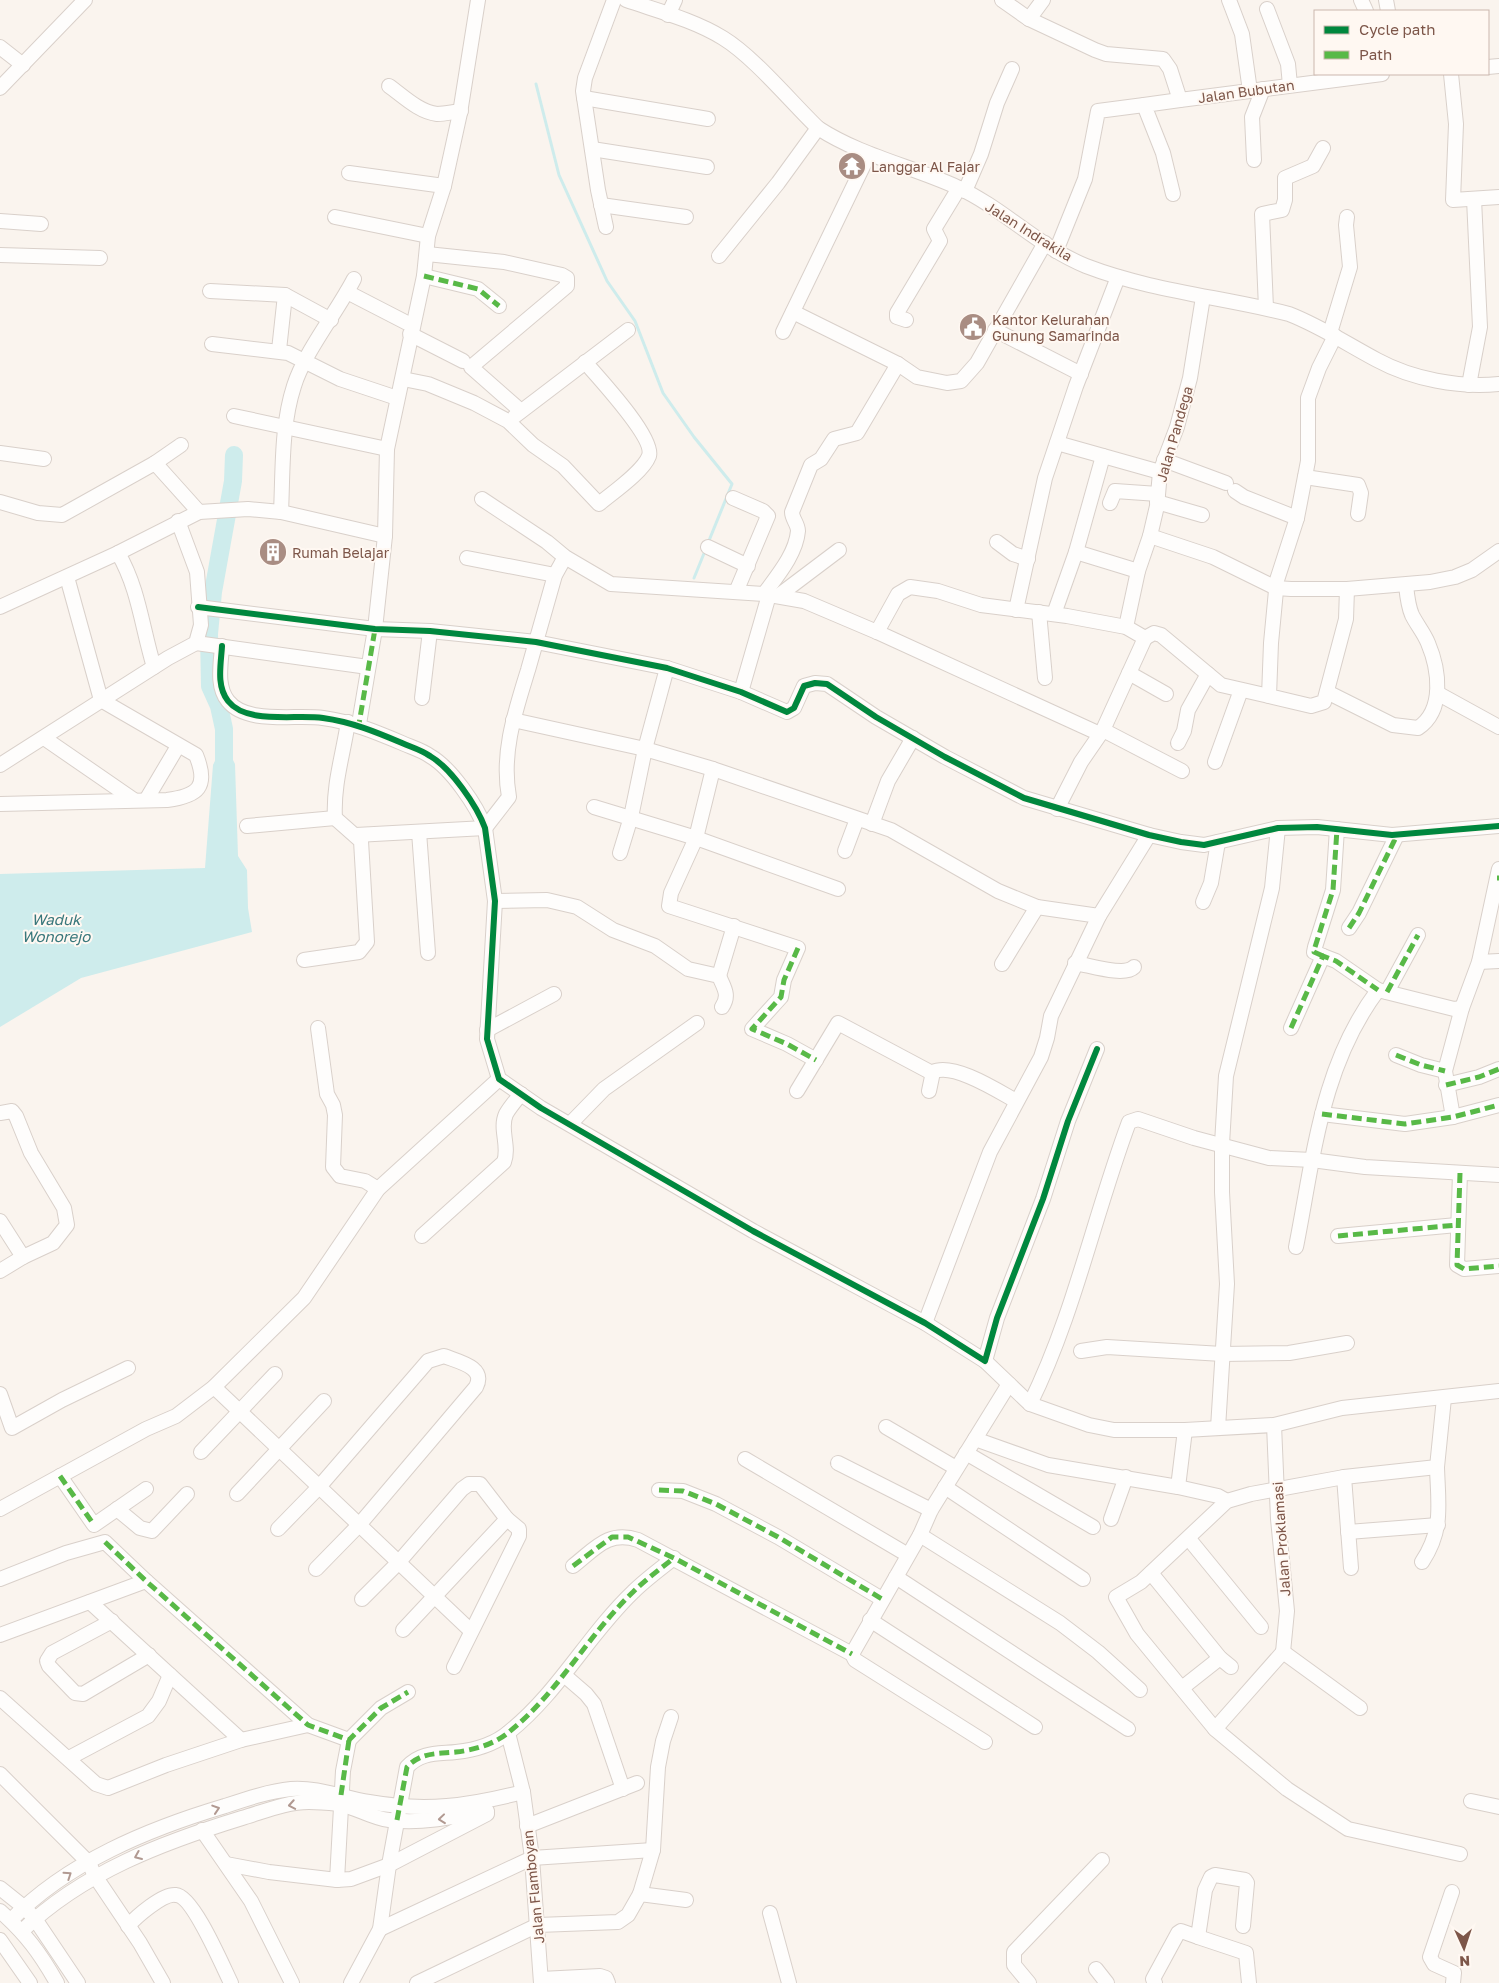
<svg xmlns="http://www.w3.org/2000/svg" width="1499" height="1983" viewBox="0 0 1499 1983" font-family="'Golos Text',sans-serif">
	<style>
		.water { fill: #ceecec }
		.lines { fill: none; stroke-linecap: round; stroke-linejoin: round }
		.stream { stroke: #ceecec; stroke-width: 3 }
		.river { stroke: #ceecec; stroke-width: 18 }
		.minor-casing { stroke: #d9d0ca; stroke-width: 16 }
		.minor { stroke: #fefdfc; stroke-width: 14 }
		.quiet { stroke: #58b947; stroke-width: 5; stroke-dasharray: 10 5; stroke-linecap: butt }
		.cycleway-casing { stroke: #fff8f2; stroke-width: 9 }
		.cycleway { stroke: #00873e; stroke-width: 6 }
		.oneway { stroke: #b19991 }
		.labels { text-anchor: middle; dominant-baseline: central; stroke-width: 4; stroke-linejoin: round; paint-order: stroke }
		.street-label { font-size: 14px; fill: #7d5649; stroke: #fff8f2 }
		.poi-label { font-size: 14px; fill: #7d5649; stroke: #fff8f2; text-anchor: start }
		.water-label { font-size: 15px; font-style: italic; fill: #38777b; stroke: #fff8f2 }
	</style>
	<rect width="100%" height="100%" fill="#faf4ee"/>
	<polygon class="water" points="224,742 235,764 238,856 247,870 248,908 252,932 81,978 0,1027 0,874 205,868 213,765"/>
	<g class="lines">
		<g class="stream">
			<polyline points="536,84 559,175 607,281 635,321 663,393 694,437 732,484 708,543"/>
			<polyline points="694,578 705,551"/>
		</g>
		<polyline class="river" points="224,766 224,729 219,706 210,686 209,634 213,592 233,481 234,455"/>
		<defs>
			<g id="minor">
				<path d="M626 0C658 11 694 20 723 38 754 57 791 102 818 128 861 156 911 166 957 187 1003 208 1039 247 1086 266 1151 291 1222 297 1289 314 1320 326 1347 344 1377 360 1412 379 1459 388 1499 384"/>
				<polyline points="1002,0 1029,19 1095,50 1106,54 1163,59 1170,69 1180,100 1382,74"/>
				<polyline points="1229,0 1242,34 1250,91"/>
				<polyline points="1361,0 1366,11"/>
				<polyline points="1386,0 1388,11"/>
				<polyline points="1267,9 1288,64 1290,85"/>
				<polyline points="668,15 675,0"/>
				<polyline points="1029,19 1043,0"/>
				<polyline points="0,47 23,65"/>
				<polyline points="1488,67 1499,66"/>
				<polyline points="1451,74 1456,124 1453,200 1499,197"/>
				<path d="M389 86C403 96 419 112 437 114 444 114 453 112 461 111"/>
				<polyline points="0,88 85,0"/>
				<polyline points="584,98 708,119"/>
				<polyline points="592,149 707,167"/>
				<polyline points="1254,160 1252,117 1263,89"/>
				<polyline points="349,173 444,186"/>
				<polyline points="965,191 981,154 997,103 1012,69"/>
				<polyline points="1173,194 1163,153 1144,105 1180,100"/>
				<polyline points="601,205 686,217"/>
				<polyline points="335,217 428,236"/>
				<polyline points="0,221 41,224"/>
				<polyline points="606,227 598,190 583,91 585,78 614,0"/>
				<polyline points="1056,251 1085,179 1098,111 1144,105"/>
				<polyline points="427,254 504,262 562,275 567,278 567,286 471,367 521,411"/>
				<polyline points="0,255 100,258"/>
				<polyline points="719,256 778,183 818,128"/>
				<polyline points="424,276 478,289 499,306"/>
				<polyline points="210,291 285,295 331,320"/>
				<polyline points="347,292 413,326"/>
				<polyline points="1266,308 1262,214 1282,210 1285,200 1285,178 1313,166 1323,148"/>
				<polyline points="793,312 898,364 917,377 947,383 961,381 977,363 1045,243"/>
				<polyline points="906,320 897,317 897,313 940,241 934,229 959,188"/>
				<polyline points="995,330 1081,374"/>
				<polyline points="783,332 869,154"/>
				<polyline points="1330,333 1350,267 1346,225 1347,217"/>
				<polyline points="410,334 463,361"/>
				<polyline points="1335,336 1319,368 1308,398 1308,461 1297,518 1277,580 1271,643 1269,696 1311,706 1324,702 1346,619 1347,589"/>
				<polyline points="212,344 288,353 340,379 397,398"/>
				<polyline points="279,350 285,295"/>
				<path d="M403 379 428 384 474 403 508 421 533 445 563 466 599 504C612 493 643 472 649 456 655 438 598 377 585 362"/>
				<polyline points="1469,385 1480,327 1474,199"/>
				<polyline points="234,416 387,449"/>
				<polyline points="515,416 628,330"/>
				<polyline points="1057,443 1160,472"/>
				<polyline points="0,453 44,459"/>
				<polyline points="1164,460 1226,483"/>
				<polyline points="155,463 181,445"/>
				<polyline points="1305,477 1358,485 1361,493 1358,514"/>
				<polyline points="1235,491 1244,497 1297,518"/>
				<polyline points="733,498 763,511 768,516 736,592"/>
				<polyline points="482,499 547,542 565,557 611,584 764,594 804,601 877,632 1100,734"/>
				<polyline points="0,502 38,513 62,515 155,463 199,512"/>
				<polyline points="1157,502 1202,515"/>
				<polyline points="1110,503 1115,491 1158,494"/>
				<path d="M281 512C283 471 281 426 294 386 304 353 337 312 354 279"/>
				<polyline points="1150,536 1213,557 1276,588 1291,589 1347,589 1430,582 1455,577 1472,570 1499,551"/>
				<polyline points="997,542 1013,554 1028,559"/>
				<polyline points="708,547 748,566"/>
				<polyline points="1076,552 1138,571"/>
				<path d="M118 553C139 589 142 628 154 667"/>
				<polyline points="467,558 555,575"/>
				<path d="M764 594C777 576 796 554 798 531 798 524 792 519 792 512L811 465 821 459 834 439 857 433 898 364"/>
				<polyline points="778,596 839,550"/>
				<polyline points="0,607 118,553 199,512 248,509 281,512 385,536"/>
				<polyline points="198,607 375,629 430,631 536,642 667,668 741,692 787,712 794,708 804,686 815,683 827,684 876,717 945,757 1024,798 1149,835 1181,842 1204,845 1278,828 1317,827 1392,835 1499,826"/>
				<polyline points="1016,610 1045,478 1076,386 1118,277"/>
				<polyline points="1039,612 1045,678"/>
				<polyline points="1054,614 1076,552 1103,456"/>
				<polyline points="1126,627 1138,571 1150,536 1157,506 1160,472 1177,427 1190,378 1203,297"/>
				<polyline points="877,632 898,594 910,587 938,591 981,605 1067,616 1126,627 1145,638 1103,730 1081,762 1057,809"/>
				<polyline points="1145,638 1154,633 1161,635 1221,685 1269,696"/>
				<polyline points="196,643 368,667"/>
				<path d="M222 646C221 664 216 686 228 701 247 725 296 714 323 718 352 722 376 732 402 743 411 747 422 750 430 756 451 768 477 806 485 828L495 901 487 1039 499 1079 541 1108 753 1231 925 1323 985 1361 997 1318 1043 1199 1068 1121 1097 1049"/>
				<polyline points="1129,673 1166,694"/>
				<polyline points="741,692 769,595"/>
				<path d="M1327 692 1393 725 1418 728C1445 710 1439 669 1428 643 1424 633 1417 625 1412 615 1408 606 1407 595 1406 585"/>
				<polyline points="1437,693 1499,727"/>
				<polyline points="422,698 430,631"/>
				<polyline points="513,720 645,749 713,769 891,830 998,891 1037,907 1099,916 1149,835"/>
				<polyline points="359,724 375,629 385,536 387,449 424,276 428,236 444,186 460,113 478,0"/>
				<polyline points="1103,730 1182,771"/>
				<polyline points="44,738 134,800"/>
				<polyline points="1178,743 1184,731 1188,710 1208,674"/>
				<polyline points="1215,762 1241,690"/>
				<polyline points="0,765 168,658 196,643 201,625 197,572 178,521"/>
				<polyline points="713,769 696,838 671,893 669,906 798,948 784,980 781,997 752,1029 787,1044 816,1060"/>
				<polyline points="146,800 178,746"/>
				<path d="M0 804 167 800C198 796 209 787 196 755L101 700 67 577"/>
				<polyline points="594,807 696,838 838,889"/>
				<polyline points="872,824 888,781 913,738"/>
				<polyline points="247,826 335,818"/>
				<polyline points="419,832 428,953"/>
				<path d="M356 835 485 828 509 797C501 753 515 712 528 670 537 639 546 607 555 575L565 557"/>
				<polyline points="845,851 857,819"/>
				<polyline points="620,853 631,817 645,749 667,668"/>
				<path d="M495 901 547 900 577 907 613 930 655 946 688 969 719 976C724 988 730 995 722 1007"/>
				<polyline points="1203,902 1211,883 1218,842"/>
				<polyline points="1349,928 1359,913 1397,835"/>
				<polyline points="1323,956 1314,952 1315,947 1333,890 1337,829"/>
				<path d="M304 960 359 952 367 942 361 841 335 818C333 785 343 755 348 722"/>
				<polyline points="1479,962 1499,961"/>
				<path d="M1075 963C1089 965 1124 977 1134 967"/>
				<polyline points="1002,964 1037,907"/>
				<polyline points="719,976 734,926"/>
				<polyline points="1387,992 1418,935"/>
				<polyline points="318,1028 327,1094 333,1105 335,1115 333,1167 340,1176 365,1181 378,1189"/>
				<polyline points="1291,1028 1323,956 1336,961 1378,990"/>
				<polyline points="487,1030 554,994"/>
				<polyline points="1396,1055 1421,1065 1445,1071"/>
				<polyline points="1446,1085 1479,1077 1499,1069"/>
				<polyline points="797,1091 838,1023 932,1073"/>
				<path d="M929 1091 933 1072C953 1062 998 1091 1016 1101"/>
				<polyline points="0,1113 12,1111 16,1116 31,1153 64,1208 67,1225 53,1243 23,1257 0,1271"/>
				<polyline points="1322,1114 1405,1124 1453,1117 1499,1105"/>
				<polyline points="1453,1117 1445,1071 1462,1008 1479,962 1499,869"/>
				<polyline points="570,1124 604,1089 697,1023"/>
				<polyline points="1460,1173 1457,1265 1464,1269 1499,1266"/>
				<polyline points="0,1221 23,1257"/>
				<path d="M422 1236 504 1162C510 1146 499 1129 506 1114 510 1107 516 1100 521 1094"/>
				<polyline points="1338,1236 1457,1225"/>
				<path d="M1296 1247C1314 1156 1321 1066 1378 990L1454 1009 1462 1008"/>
				<polyline points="925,1323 990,1152 1041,1057 1047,1038 1051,1016 1099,916"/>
				<polyline points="1081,1351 1107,1347 1222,1354 1289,1353 1347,1343"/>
				<polyline points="985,1361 1030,1404 1089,1425 1114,1430 1185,1430 1274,1425 1342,1408 1499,1391"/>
				<polyline points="214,1387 471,1631"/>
				<polyline points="0,1394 12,1428 62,1400 128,1368"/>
				<path d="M1030 1404C1074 1315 1094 1216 1129 1122L1138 1119 1194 1138 1269 1158 1312 1160 1365 1167 1499 1175"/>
				<polyline points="1274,1425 1278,1519 1287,1611 1283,1652"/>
				<polyline points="886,1427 956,1468"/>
				<polyline points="1218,1428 1227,1284 1222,1192 1222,1144 1226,1076 1272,888 1278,828"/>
				<polyline points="975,1439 1048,1465 1178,1487 1218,1496 1227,1501"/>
				<polyline points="201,1452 275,1374"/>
				<polyline points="966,1453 1093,1527"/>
				<polyline points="745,1459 908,1555"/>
				<polyline points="838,1463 931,1510"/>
				<polyline points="60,1476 94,1525 146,1489"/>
				<polyline points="1344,1477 1351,1568"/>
				<polyline points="945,1487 1083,1579"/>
				<polyline points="1178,1487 1185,1430"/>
				<polyline points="659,1490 683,1491 716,1504 778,1537 882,1599"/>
				<polyline points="237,1494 324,1401"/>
				<polyline points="0,1509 146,1429 176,1416 214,1387 304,1298 378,1189 499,1079"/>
				<polyline points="117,1509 140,1528 152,1531 187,1494"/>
				<polyline points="1111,1519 1126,1477"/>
				<path d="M278 1529 319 1487 428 1361 444 1356C459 1362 486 1367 476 1387L359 1525 316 1569"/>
				<polyline points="1348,1532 1438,1525"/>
				<polyline points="920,1535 1060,1623 1098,1652 1140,1690"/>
				<polyline points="1189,1539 1261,1627"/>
				<path d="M1422 1562C1444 1529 1438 1504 1437 1467"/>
				<path d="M573 1566C595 1549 608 1530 638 1540L852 1654 855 1660 985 1742"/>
				<polyline points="1151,1573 1220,1658 1231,1667"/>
				<polyline points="896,1577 1128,1729"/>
				<polyline points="0,1579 66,1553 105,1542 146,1581 308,1725 349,1740 381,1708 408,1692"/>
				<polyline points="362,1599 398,1563 462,1489 469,1484 480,1484 507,1519 403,1630"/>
				<polyline points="90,1602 241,1740"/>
				<polyline points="870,1620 1035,1727"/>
				<polyline points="112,1621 52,1653 47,1661 49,1666 75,1693 83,1694 149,1655"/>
				<polyline points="0,1635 146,1581"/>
				<polyline points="1283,1652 1215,1729 1287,1789 1348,1829 1460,1854"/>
				<polyline points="1283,1652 1360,1708"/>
				<polyline points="852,1654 920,1535 931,1510 1009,1384"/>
				<polyline points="454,1667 519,1536 519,1529 507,1519"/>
				<polyline points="564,1675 586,1694 594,1704 623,1789"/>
				<polyline points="1182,1688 1220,1658"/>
				<polyline points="0,1698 96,1784 108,1788 166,1765 241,1740 308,1725"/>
				<polyline points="1215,1729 1137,1634 1116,1597 1141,1582 1227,1501 1251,1494 1344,1477 1437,1467 1444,1398"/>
				<polyline points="508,1733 523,1792 532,1858 541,1983"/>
				<polyline points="349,1740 343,1771 337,1880 351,1879 389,1865 487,1814"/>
				<polyline points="69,1758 148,1716 159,1701 170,1675"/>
				<polyline points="0,1774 89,1863 95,1876 140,1943 163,1983"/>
				<polyline points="1471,1801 1499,1807"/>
				<polyline points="527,1826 637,1783"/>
				<polyline points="202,1830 251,1901 292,1983"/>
				<polyline points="226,1864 269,1872 337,1880"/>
				<polyline points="0,1888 25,1908 35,1919 78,1983"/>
				<polyline points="1452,1892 1430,1957 1434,1964 1454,1973 1453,1983"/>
				<polyline points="640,1894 653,1850 658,1767 663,1741 671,1717"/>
				<path d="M0 1911C26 1934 40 1953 57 1983"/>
				<polyline points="770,1913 789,1983"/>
				<path d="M11 1920C68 1862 148 1829 225 1806 246 1799 270 1791 291 1789 318 1787 343 1798 369 1802 426 1812 468 1806 523 1792"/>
				<path d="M128 1926C136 1917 163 1893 176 1895 193 1896 223 1967 231 1983"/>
				<polyline points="380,1929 532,1858 653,1850"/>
				<path d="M22 1931C83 1872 164 1842 242 1818 263 1812 286 1802 309 1802 318 1802 329 1803 339 1804 356 1807 371 1818 389 1820 422 1824 455 1817 487 1811"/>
				<polyline points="1198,1937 1246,1953 1249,1983"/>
				<polyline points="0,1940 30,1983"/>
				<polyline points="1096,1969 1107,1983"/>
				<polyline points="541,1979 600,1976 606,1978 608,1983"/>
				<path d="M351 1983 380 1929 389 1865 407 1767C421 1752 437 1754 456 1752 474 1750 495 1744 509 1732 558 1693 588 1635 633 1592 645 1580 660 1569 674 1558"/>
				<polyline points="417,1983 538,1925 618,1922 628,1915 640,1894 686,1900"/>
				<polyline points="1029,1983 1014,1965 1014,1952 1102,1860"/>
				<polyline points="1155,1983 1153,1979 1178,1933 1181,1931 1198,1937 1205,1890 1211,1877 1215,1875 1245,1880 1247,1883 1243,1926"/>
			</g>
		</defs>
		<use href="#minor" class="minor-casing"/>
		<use href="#minor" class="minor"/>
		<g class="quiet">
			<polyline points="424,276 478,289 499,306"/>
			<polyline points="364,727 359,724 375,629 380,629"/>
			<polyline points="1497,878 1499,878"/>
			<polyline points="1349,928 1359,913 1397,835"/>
			<polyline points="798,948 784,980 781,997 752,1029 787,1044 816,1060"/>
			<polyline points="1323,956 1314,952 1315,947 1333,890 1337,829"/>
			<polyline points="1387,992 1418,935"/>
			<polyline points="1291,1028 1323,956 1336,961 1378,990"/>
			<polyline points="1396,1055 1421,1065 1445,1071"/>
			<polyline points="1446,1085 1479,1077 1499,1069"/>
			<polyline points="1322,1114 1405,1124 1453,1117 1499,1105"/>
			<polyline points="1460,1173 1457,1265 1464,1269 1499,1266"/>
			<polyline points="1338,1236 1457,1225"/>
			<polyline points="60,1476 94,1525"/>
			<polyline points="659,1490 683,1491 716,1504 778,1537 882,1599"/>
			<polyline points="105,1542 146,1581 308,1725 349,1740 381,1708 408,1692"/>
			<polyline points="573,1566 612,1537 628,1537 674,1558 852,1654"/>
			<polyline points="341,1795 349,1740"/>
			<path d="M397 1820 407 1767C421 1752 437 1754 456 1752 474 1750 495 1744 509 1732 558 1693 588 1635 633 1592 645 1580 660 1569 674 1558"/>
		</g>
		<defs>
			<g id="cycleway">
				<polyline points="198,607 375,629 430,631 536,642 667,668 741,692 787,712 794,708 804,686 815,683 827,684 876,717 945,757 1024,798 1149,835 1181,842 1204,845 1278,828 1317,827 1392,835 1499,826"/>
				<path d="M222 646C221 664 216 686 228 701 247 725 296 714 323 718 352 722 376 732 402 743 411 747 422 750 430 756 451 768 477 806 485 828L495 901 487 1039 499 1079 541 1108 753 1231 925 1323 985 1361 997 1318 1043 1199 1068 1121 1097 1049"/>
			</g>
		</defs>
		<use href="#cycleway" class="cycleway-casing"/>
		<use href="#cycleway" class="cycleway"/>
	</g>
	<defs><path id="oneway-chevron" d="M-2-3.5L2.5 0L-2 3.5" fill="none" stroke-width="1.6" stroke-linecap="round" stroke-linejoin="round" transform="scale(1.25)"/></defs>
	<g class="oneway">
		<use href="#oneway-chevron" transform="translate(292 1805) rotate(170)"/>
		<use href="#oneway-chevron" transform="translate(216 1809) rotate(-18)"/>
		<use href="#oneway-chevron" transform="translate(442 1819) rotate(174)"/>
		<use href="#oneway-chevron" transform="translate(138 1856) rotate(157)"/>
		<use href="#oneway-chevron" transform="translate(68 1875) rotate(-34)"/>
	</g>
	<defs>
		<symbol id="temple-disc" viewBox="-11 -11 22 22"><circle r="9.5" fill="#a98d83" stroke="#fff8f2"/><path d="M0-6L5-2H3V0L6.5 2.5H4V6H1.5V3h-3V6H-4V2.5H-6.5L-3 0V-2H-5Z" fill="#fff"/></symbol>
		<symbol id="civic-disc" viewBox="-11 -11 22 22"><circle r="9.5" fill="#a98d83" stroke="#fff8f2"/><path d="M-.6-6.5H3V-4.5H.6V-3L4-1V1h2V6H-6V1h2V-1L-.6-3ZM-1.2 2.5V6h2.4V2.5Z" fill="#fff"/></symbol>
		<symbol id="building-disc" viewBox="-11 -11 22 22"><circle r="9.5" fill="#a98d83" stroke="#fff8f2"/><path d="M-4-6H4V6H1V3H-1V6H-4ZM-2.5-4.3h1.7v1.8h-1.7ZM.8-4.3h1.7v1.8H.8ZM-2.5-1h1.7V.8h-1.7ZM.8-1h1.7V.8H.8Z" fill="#fff"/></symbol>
	</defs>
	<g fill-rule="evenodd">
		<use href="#temple-disc" x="836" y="150" width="32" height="32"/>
		<use href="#civic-disc" x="957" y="311" width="32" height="32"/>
		<use href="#building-disc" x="257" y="536" width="32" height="32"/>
	</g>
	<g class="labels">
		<g class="street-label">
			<text transform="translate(1246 91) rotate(-8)">Jalan Bubutan</text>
			<text transform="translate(1029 231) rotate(32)">Jalan Indrakila</text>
			<text transform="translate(1174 434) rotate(-74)">Jalan Pandega</text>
			<text transform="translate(1281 1539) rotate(-94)">Jalan Proklamasi</text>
			<text transform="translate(533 1887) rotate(-96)">Jalan Flamboyan</text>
		</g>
		<g class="poi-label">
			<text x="871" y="166">Langgar Al Fajar</text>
			<text x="992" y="319">Kantor Kelurahan<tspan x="992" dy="16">Gunung Samarinda</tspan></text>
			<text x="292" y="552">Rumah Belajar</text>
		</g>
		<g class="water-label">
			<text x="56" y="919">Waduk<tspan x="56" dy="17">Wonorejo</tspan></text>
		</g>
	</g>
	<rect x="1314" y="10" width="175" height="65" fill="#fff8f2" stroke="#cbb7ae"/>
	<rect x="1324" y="26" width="25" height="8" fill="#00873e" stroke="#cbb7ae"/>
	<text x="1359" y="35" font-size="15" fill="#7d5649">Cycle path</text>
	<rect x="1324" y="51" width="25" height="8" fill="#58b947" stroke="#cbb7ae"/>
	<text x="1359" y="60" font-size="15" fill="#7d5649">Path</text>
	<g transform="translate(1464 1948) rotate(177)" stroke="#fff8f2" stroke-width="4" paint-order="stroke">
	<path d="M0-4L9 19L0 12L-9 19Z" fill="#7d5649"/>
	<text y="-8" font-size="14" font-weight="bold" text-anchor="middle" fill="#7d5649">N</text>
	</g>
</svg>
